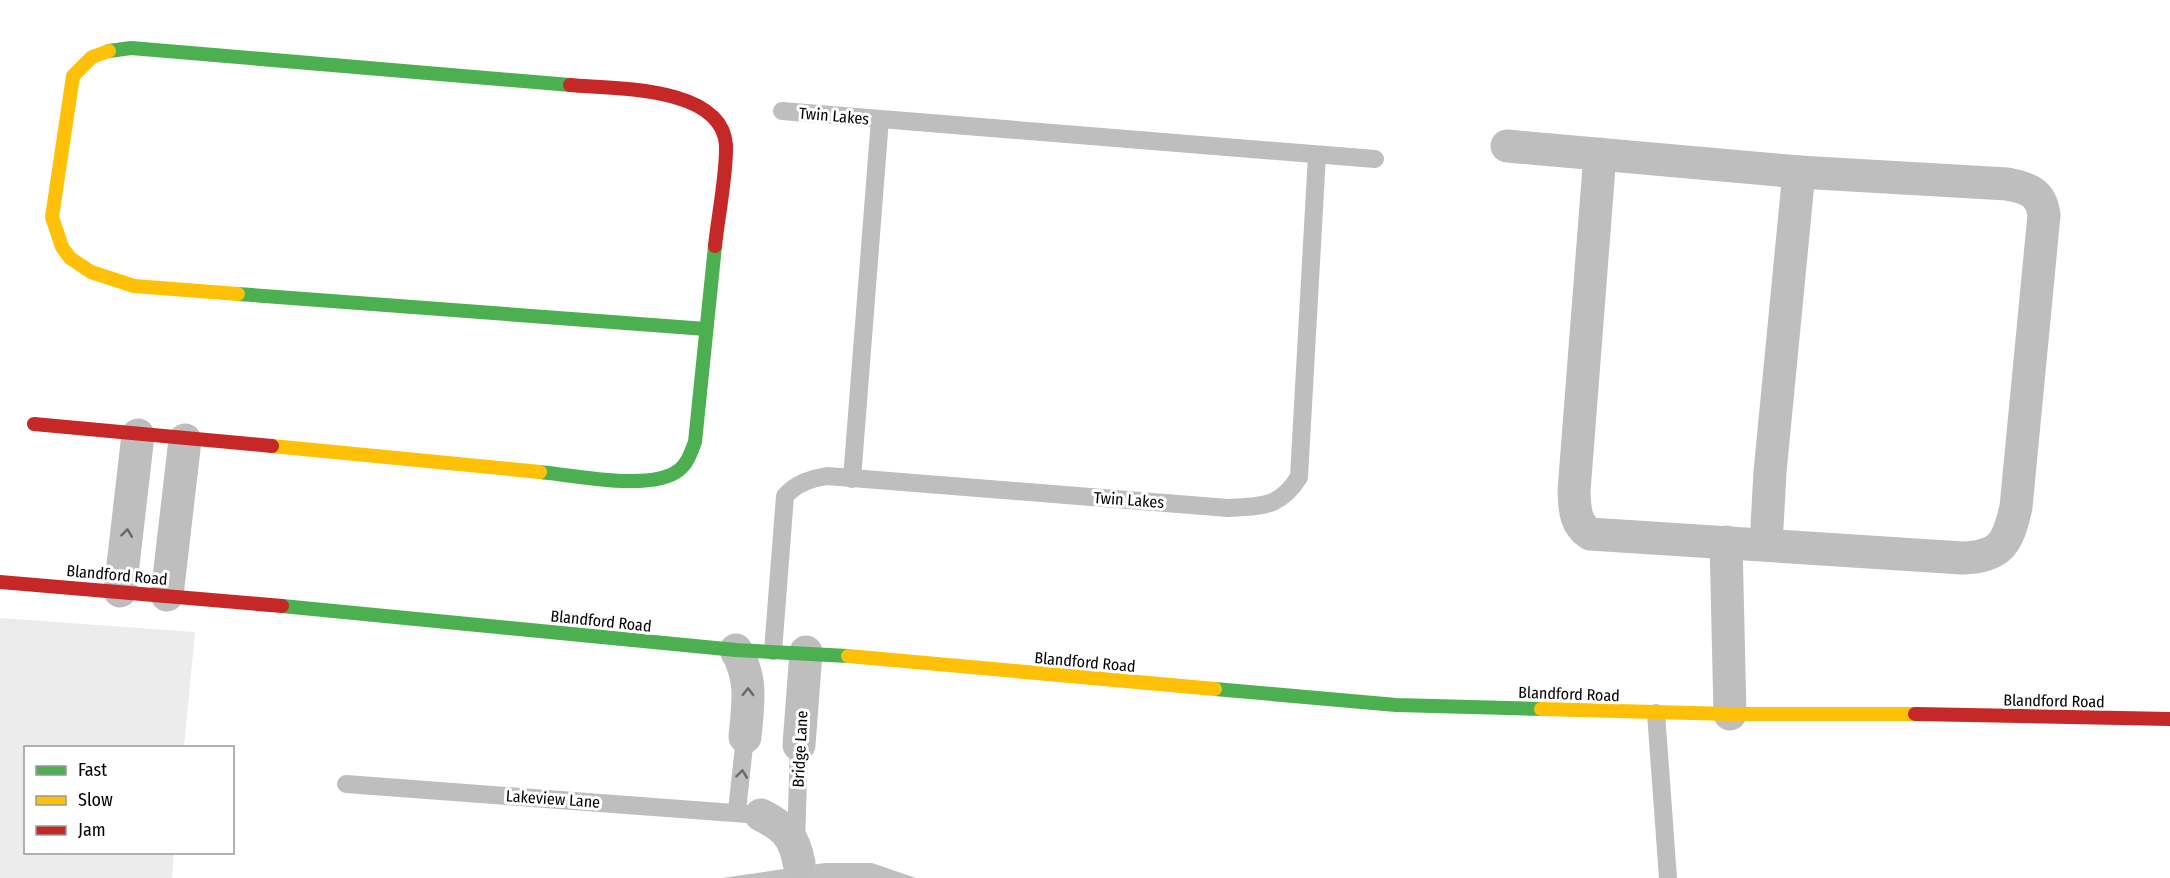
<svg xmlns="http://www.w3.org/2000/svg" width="2170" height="878" viewBox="0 0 2170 878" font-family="'Fira Sans Condensed',sans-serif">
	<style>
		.green { fill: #ececec }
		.water { fill: #bfbfbf }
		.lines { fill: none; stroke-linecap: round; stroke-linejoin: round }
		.lane { stroke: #bebebe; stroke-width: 18 }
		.street { stroke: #bebebe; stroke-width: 33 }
		.fast { stroke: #4caf50; stroke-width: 14 }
		.slow { stroke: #ffc107; stroke-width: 14 }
		.jam { stroke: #c62828; stroke-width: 14 }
		.oneway { stroke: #686868 }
		.labels { text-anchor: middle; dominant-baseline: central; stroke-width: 6; stroke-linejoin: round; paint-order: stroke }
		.street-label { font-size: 16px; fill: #000; stroke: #fff }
	</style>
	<rect width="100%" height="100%" fill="#fff"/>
	<polygon class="green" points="0,618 195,632 184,747 26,748 26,852 174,853 172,878 0,878"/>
	<polygon class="water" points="825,863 872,863 916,878 722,878"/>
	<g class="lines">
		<g class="lane">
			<polyline points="782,111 1375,159"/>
			<polyline points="852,479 880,119"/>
			<path d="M773 651 785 496C797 483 810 479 827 476L1228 508C1261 506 1280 508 1299 477L1317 155"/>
			<polyline points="1656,713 1668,878"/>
			<polyline points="346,784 761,815"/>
			<polyline points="737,811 745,737"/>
			<polyline points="796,845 799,745"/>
		</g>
		<g class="street">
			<path d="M1507 146 1799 172 2007 184C2028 188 2041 192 2044 215L2016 507C2008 543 2001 557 1962 558L1590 534C1574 523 1575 508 1574 491L1600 154"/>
			<polyline points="1726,542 1730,714"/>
			<polyline points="1766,545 1770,472 1799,172"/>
			<polyline points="120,591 138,435"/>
			<polyline points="167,595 185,440"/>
			<path d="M736 650C753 680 748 703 745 737"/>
			<polyline points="799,745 806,652"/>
			<path d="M761 815C785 827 794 836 799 863"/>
		</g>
		<g class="fast">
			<polyline points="109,51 131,48 570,85"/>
			<polyline points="238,294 706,329"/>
			<path d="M540 472C573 475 652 492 679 470 688 463 691 452 695 442L715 246"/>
			<polyline points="282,606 736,650 848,656"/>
			<polyline points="1215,689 1396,705 1541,709"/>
		</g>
		<g class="slow">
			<polyline points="109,51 92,57 73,76 52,217 62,247 70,258 91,272 134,286 238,294"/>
			<polyline points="272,446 540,472"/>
			<polyline points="848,656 1215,689"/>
			<polyline points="1541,709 1730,714 1915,714"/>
		</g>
		<g class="jam">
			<path d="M570 85C611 89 722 85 726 145 727 172 718 217 715 246"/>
			<polyline points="34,424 272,446"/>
			<polyline points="0,582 282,606"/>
			<polyline points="1915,714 2170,719"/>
		</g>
	</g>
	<defs><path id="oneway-chevron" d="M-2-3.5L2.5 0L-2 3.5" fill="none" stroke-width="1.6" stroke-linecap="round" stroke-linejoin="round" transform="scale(1.5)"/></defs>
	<g class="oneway">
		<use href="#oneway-chevron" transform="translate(127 533) rotate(-83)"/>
		<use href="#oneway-chevron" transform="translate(748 692) rotate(-89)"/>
		<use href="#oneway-chevron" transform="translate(742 774) rotate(-83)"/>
	</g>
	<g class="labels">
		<g class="street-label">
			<text transform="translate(834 116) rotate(5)">Twin Lakes</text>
			<text transform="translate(1129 500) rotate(4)">Twin Lakes</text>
			<text transform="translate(117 575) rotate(5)">Blandford Road</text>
			<text transform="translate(601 621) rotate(6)">Blandford Road</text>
			<text transform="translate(1085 662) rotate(5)">Blandford Road</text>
			<text transform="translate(1569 694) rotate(2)">Blandford Road</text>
			<text transform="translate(2054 701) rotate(1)">Blandford Road</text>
			<text transform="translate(800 749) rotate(-87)">Bridge Lane</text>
			<text transform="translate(553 799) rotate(4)">Lakeview Lane</text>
		</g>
	</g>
	<rect x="24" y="746" width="210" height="108" fill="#ffffff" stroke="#999999" stroke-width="1.5"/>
	<rect x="36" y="766" width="30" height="9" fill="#4caf50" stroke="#999999" stroke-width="1.5"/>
	<text x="78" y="776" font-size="18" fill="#000000">Fast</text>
	<rect x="36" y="796" width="30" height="9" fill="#ffc107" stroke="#999999" stroke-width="1.5"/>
	<text x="78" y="806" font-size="18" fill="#000000">Slow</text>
	<rect x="36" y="826" width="30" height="9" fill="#c62828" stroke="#999999" stroke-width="1.5"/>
	<text x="78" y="836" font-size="18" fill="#000000">Jam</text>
</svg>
